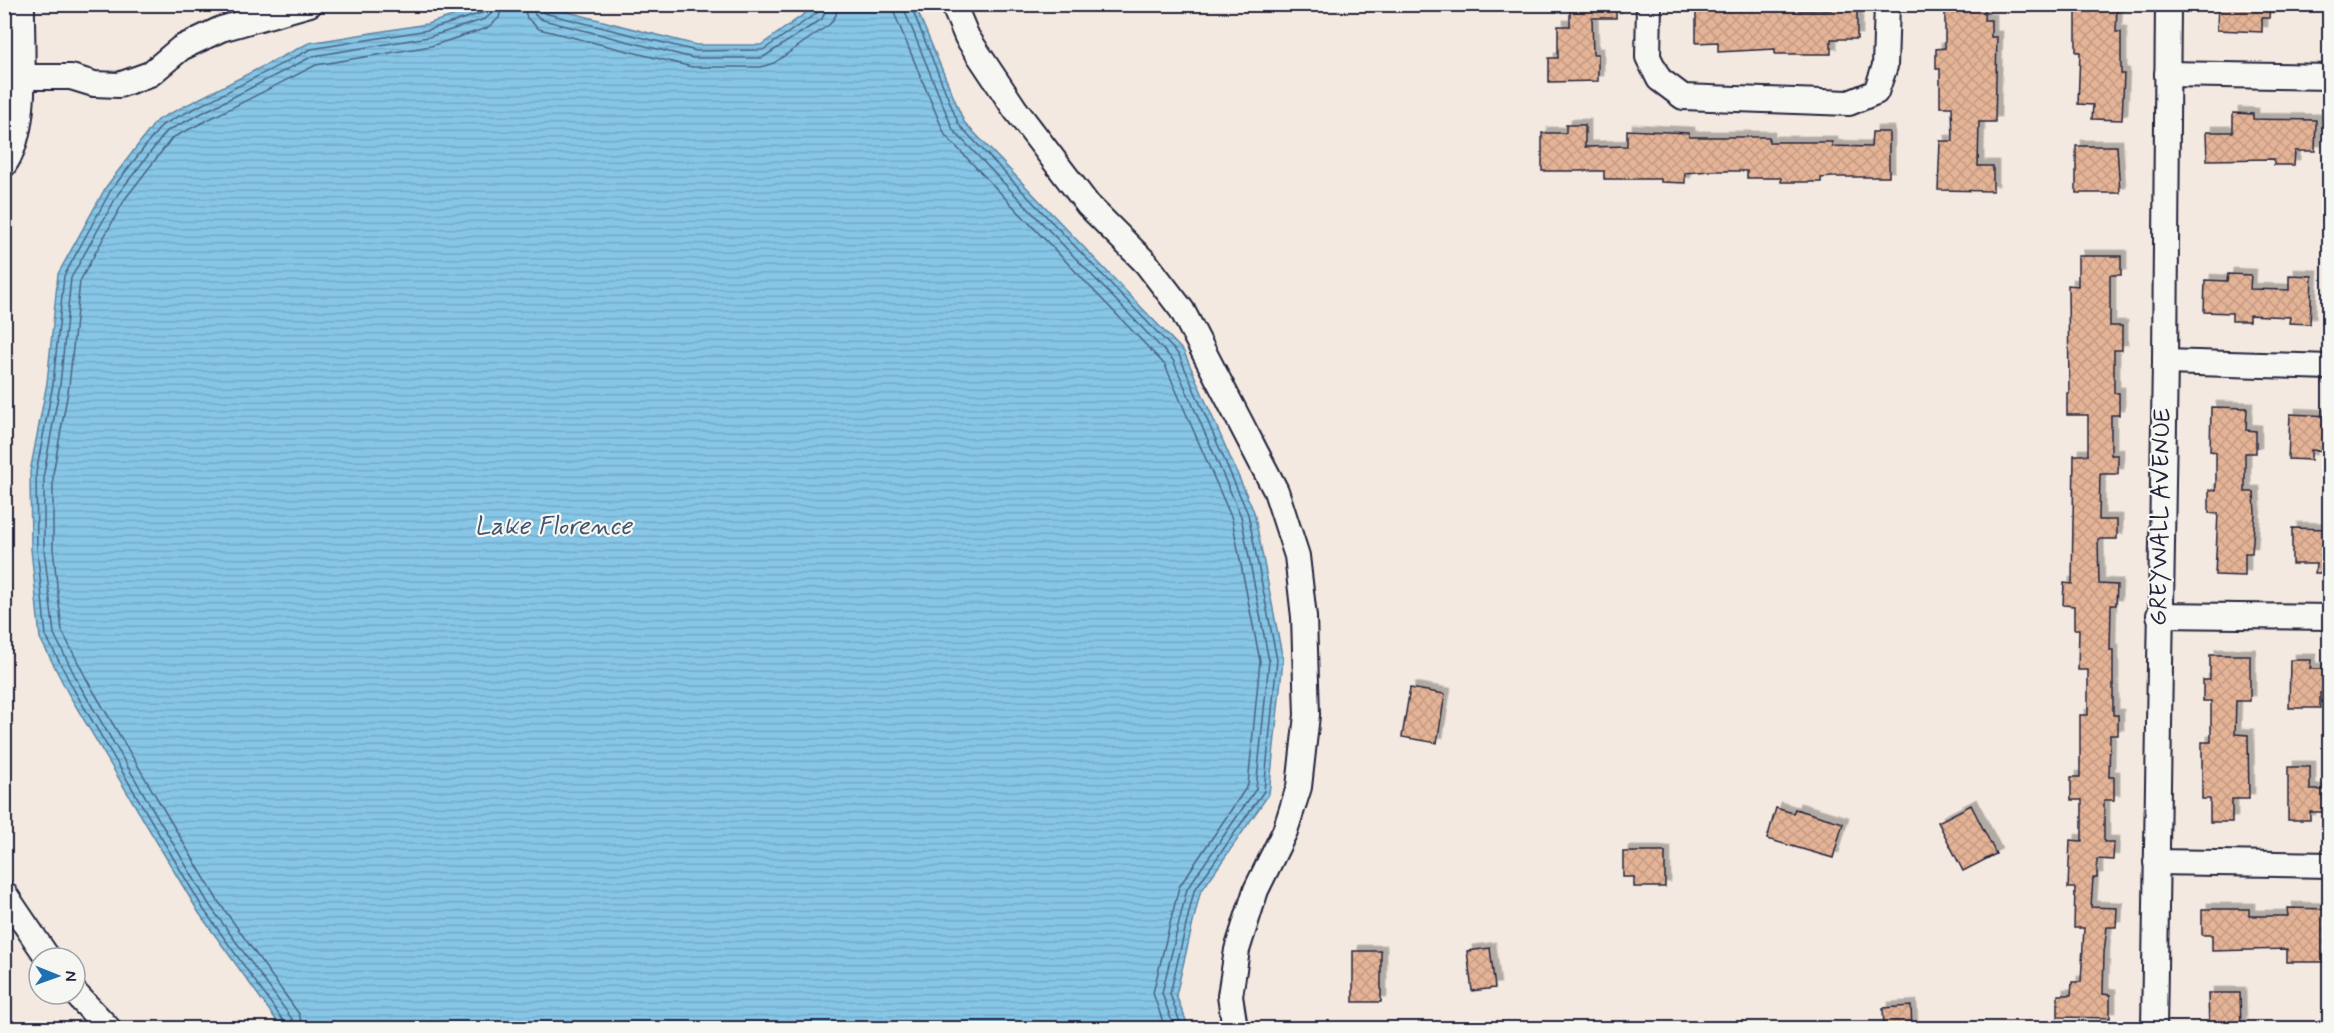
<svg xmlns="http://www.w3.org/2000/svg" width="2334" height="1033" viewBox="0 0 2334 1033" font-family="Mynerve,sans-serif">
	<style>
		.water { fill: url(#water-rules); stroke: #5f84a2; stroke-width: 1.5 }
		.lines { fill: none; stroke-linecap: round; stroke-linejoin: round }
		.shore { stroke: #4a6480; stroke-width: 1.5 }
		.building { fill: url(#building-cross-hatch); stroke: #22223b; stroke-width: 1.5; filter: url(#shadow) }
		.minor-casing { stroke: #22223b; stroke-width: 28 }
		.minor { stroke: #f6f6f2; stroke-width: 24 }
		.labels { text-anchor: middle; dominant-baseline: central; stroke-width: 4.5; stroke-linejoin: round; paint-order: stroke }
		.street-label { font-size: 24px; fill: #22223b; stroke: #f6f6f2 }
		.water-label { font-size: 26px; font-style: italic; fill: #40536f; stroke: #f6f6f2 }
	</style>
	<defs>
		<pattern id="water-rules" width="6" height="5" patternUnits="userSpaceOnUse" patternTransform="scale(1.5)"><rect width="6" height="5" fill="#87c6e7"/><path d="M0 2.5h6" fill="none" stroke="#74aac7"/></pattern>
		<pattern id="building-cross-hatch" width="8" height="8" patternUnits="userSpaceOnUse" patternTransform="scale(1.5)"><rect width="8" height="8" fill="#e5b497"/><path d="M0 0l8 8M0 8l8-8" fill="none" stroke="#c49a83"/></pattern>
		<filter id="shadow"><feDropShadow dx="5.5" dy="-5.5" stdDeviation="0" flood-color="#0004"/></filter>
	</defs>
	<rect width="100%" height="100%" fill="#f3e9e0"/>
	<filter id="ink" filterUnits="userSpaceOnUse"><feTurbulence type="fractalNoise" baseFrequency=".0167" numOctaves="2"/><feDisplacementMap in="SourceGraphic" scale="12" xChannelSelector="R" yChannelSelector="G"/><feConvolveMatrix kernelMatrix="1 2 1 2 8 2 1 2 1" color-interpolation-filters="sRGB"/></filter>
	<g filter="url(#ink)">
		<polygon class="water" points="915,5 964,122 1184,352 1254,512 1283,660 1269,794 1200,893 1176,995 1189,1028 282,1028 199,913 68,693 40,638 31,549 30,472 47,383 58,274 106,187 157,120 309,43 427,24 488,5 537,4 696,45 761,45 817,5"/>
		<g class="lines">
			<g class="shore">
				<polyline points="523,4 527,18 539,29 692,67 761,67 774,63 830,24 836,15 838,4"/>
				<polyline points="532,4 535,15 543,20 693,58 762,58 822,19 828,4"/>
				<polyline points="540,4 544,13 696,51 763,50 817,13 821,4"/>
				<polyline points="893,4 895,15 945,135 1165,365 1232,519 1260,661 1248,785 1179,887 1153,993 1165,1028"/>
				<polyline points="902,4 953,130 1173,360 1241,516 1269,661 1256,789 1187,889 1162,993 1174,1028"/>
				<polyline points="910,4 959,125 1179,355 1248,514 1277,660 1264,791 1194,891 1170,994 1182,1028"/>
				<polyline points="286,1028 285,1023 204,910 74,690 46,636 37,549 36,473 53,384 64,276 111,190 162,125 311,49 428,30 482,13 486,4"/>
				<polyline points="294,1028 292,1019 210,906 80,686 54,634 44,549 44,473 60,385 71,278 118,194 167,131 313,56 429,37 485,19 491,14 493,4"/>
				<polyline points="303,1028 299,1014 218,901 88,682 62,631 53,548 53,474 69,386 80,281 125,199 172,138 316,65 431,46 487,28 499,18 502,4"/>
			</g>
		</g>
		<g class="building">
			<polygon points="1570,4 1616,4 1616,18 1592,18 1593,54 1598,54 1598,81 1549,82 1549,58 1558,58 1558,26 1570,26"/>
			<polygon points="1786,4 1800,4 1799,10 1831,10 1831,5 1857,5 1857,39 1831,39 1831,54 1775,54 1775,49 1718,52 1718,42 1696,43 1696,6"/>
			<polygon points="1945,4 1985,4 1984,20 1991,20 1991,37 1997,37 1995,122 1979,122 1978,166 1993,166 1993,191 1938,190 1940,141 1953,141 1952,107 1940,107 1940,69 1936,69 1936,49 1945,48"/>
			<polygon points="2218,4 2270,4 2269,18 2262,18 2262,32 2217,30"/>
			<polygon points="2076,6 2117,6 2116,32 2121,32 2121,74 2124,74 2122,120 2092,119 2093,105 2078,104 2080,52 2076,52"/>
			<polygon points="2233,113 2253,114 2253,119 2316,120 2315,151 2295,151 2294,165 2274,165 2274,159 2207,160 2206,132 2233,132"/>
			<polygon points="1566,125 1585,125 1585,147 1627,146 1627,130 1689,133 1689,137 1769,137 1769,142 1832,142 1832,146 1871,147 1872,132 1889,132 1889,177 1832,177 1821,178 1821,182 1781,182 1781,178 1747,178 1747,171 1710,171 1685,173 1685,183 1661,182 1661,179 1604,179 1604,171 1542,171 1542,133 1566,133"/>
			<polygon points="2076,146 2117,146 2120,193 2076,193"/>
			<polygon points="2078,256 2121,256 2121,275 2110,275 2110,326 2122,326 2122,350 2114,350 2114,393 2119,393 2119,415 2111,415 2111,455 2118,455 2118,474 2100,474 2099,520 2117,520 2117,539 2098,539 2099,584 2117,585 2116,605 2111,605 2110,650 2113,650 2113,715 2118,715 2118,735 2110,735 2109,777 2114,777 2114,800 2104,800 2104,842 2114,842 2113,860 2097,859 2097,878 2093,878 2091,907 2117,908 2116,927 2107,927 2104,953 2103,994 2110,995 2110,1018 2058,1017 2058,995 2071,995 2072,982 2081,982 2084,928 2074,928 2075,888 2068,888 2070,840 2082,841 2082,800 2071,800 2071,777 2080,777 2080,715 2088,715 2088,670 2078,670 2079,629 2074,629 2074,606 2063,605 2064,583 2072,584 2074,455 2088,455 2088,415 2067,415 2067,393 2069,393 2068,285 2078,286"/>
			<polygon points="2228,274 2251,275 2250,289 2289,290 2289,275 2312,276 2310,324 2289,323 2290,317 2249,315 2249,321 2232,321 2232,313 2204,312 2205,280 2227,281"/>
			<polygon points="2211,407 2247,408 2246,430 2256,431 2256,453 2245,453 2245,492 2254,492 2255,513 2252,553 2245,553 2245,576 2215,575 2218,513 2209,513 2209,490 2216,490 2216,452 2210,451"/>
			<polygon points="2290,414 2330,416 2330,451 2311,450 2311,460 2288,459"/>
			<polygon points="2292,528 2330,529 2330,573 2315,573 2316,564 2292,564"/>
			<polygon points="2210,655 2250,655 2250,701 2236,701 2235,734 2248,735 2249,799 2232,799 2232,822 2210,822 2210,799 2202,799 2202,742 2211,742 2211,701 2203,701 2203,680 2210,680"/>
			<polygon points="2290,660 2311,660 2310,669 2330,669 2330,693 2320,693 2320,708 2289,708"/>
			<polygon points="1410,688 1445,694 1437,743 1402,737"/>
			<polygon points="2288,767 2310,767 2310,790 2330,790 2330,812 2310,812 2310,820 2288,820"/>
			<polygon points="1971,805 1996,854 1963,871 1938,822"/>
			<polygon points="1776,808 1793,813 1795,809 1843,823 1833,858 1767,839"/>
			<polygon points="1623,852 1665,852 1665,887 1634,887 1634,877 1623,877"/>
			<polygon points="2287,908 2330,909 2330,962 2287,962 2287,949 2212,951 2212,935 2202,935 2202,909 2249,909 2249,916 2288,916"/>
			<polygon points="1490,948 1495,988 1472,991 1467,951"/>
			<rect x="1353" y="951" width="28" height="51"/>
			<polygon points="2208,993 2240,993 2241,1029 2209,1029"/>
			<polygon points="1911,1006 1912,1029 1884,1029 1883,1008"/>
		</g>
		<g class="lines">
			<defs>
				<g id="minor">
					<polyline points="953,4 967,37 1015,109 1088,205 1146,263 1182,310 1276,491 1297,556 1304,617 1307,715 1299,787 1285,831 1256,890 1237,950 1230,996 1235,1028"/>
					<polyline points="1649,4 1648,57 1659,79 1683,97 1849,103 1876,92 1885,66 1887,4"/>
					<polyline points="2167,74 2330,77"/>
					<polyline points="21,77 71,77 94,84 119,85 150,74 181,48 221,29 310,4"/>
					<path d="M4 165C30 128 21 49 22 4"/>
					<polyline points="2165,362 2330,367"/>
					<polyline points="2159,615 2330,617"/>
					<polyline points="2156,862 2330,865"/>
					<polyline points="4,893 48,958"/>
					<polyline points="75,993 108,1028"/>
					<polyline points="2154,1028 2165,362 2168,4"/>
				</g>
			</defs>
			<use href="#minor" class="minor-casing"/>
			<use href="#minor" class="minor"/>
		</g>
	</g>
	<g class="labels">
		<g class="street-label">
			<text transform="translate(2161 517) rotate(-89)">GREYWALL AVENUE</text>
		</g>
		<g class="water-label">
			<text x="553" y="527">Lake Florence</text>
		</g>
	</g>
	<rect width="2334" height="1033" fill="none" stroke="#f6f6f2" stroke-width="24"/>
	<rect x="12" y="12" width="2310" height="1009" fill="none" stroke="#22223b" stroke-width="2" filter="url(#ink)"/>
	<g transform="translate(57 976) rotate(91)"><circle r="28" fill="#f6f6f2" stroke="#a1a1a9" stroke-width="1.5"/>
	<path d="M0-4.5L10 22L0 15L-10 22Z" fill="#1f6fb2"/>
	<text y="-9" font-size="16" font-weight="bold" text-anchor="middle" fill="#22223b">N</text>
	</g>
</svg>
